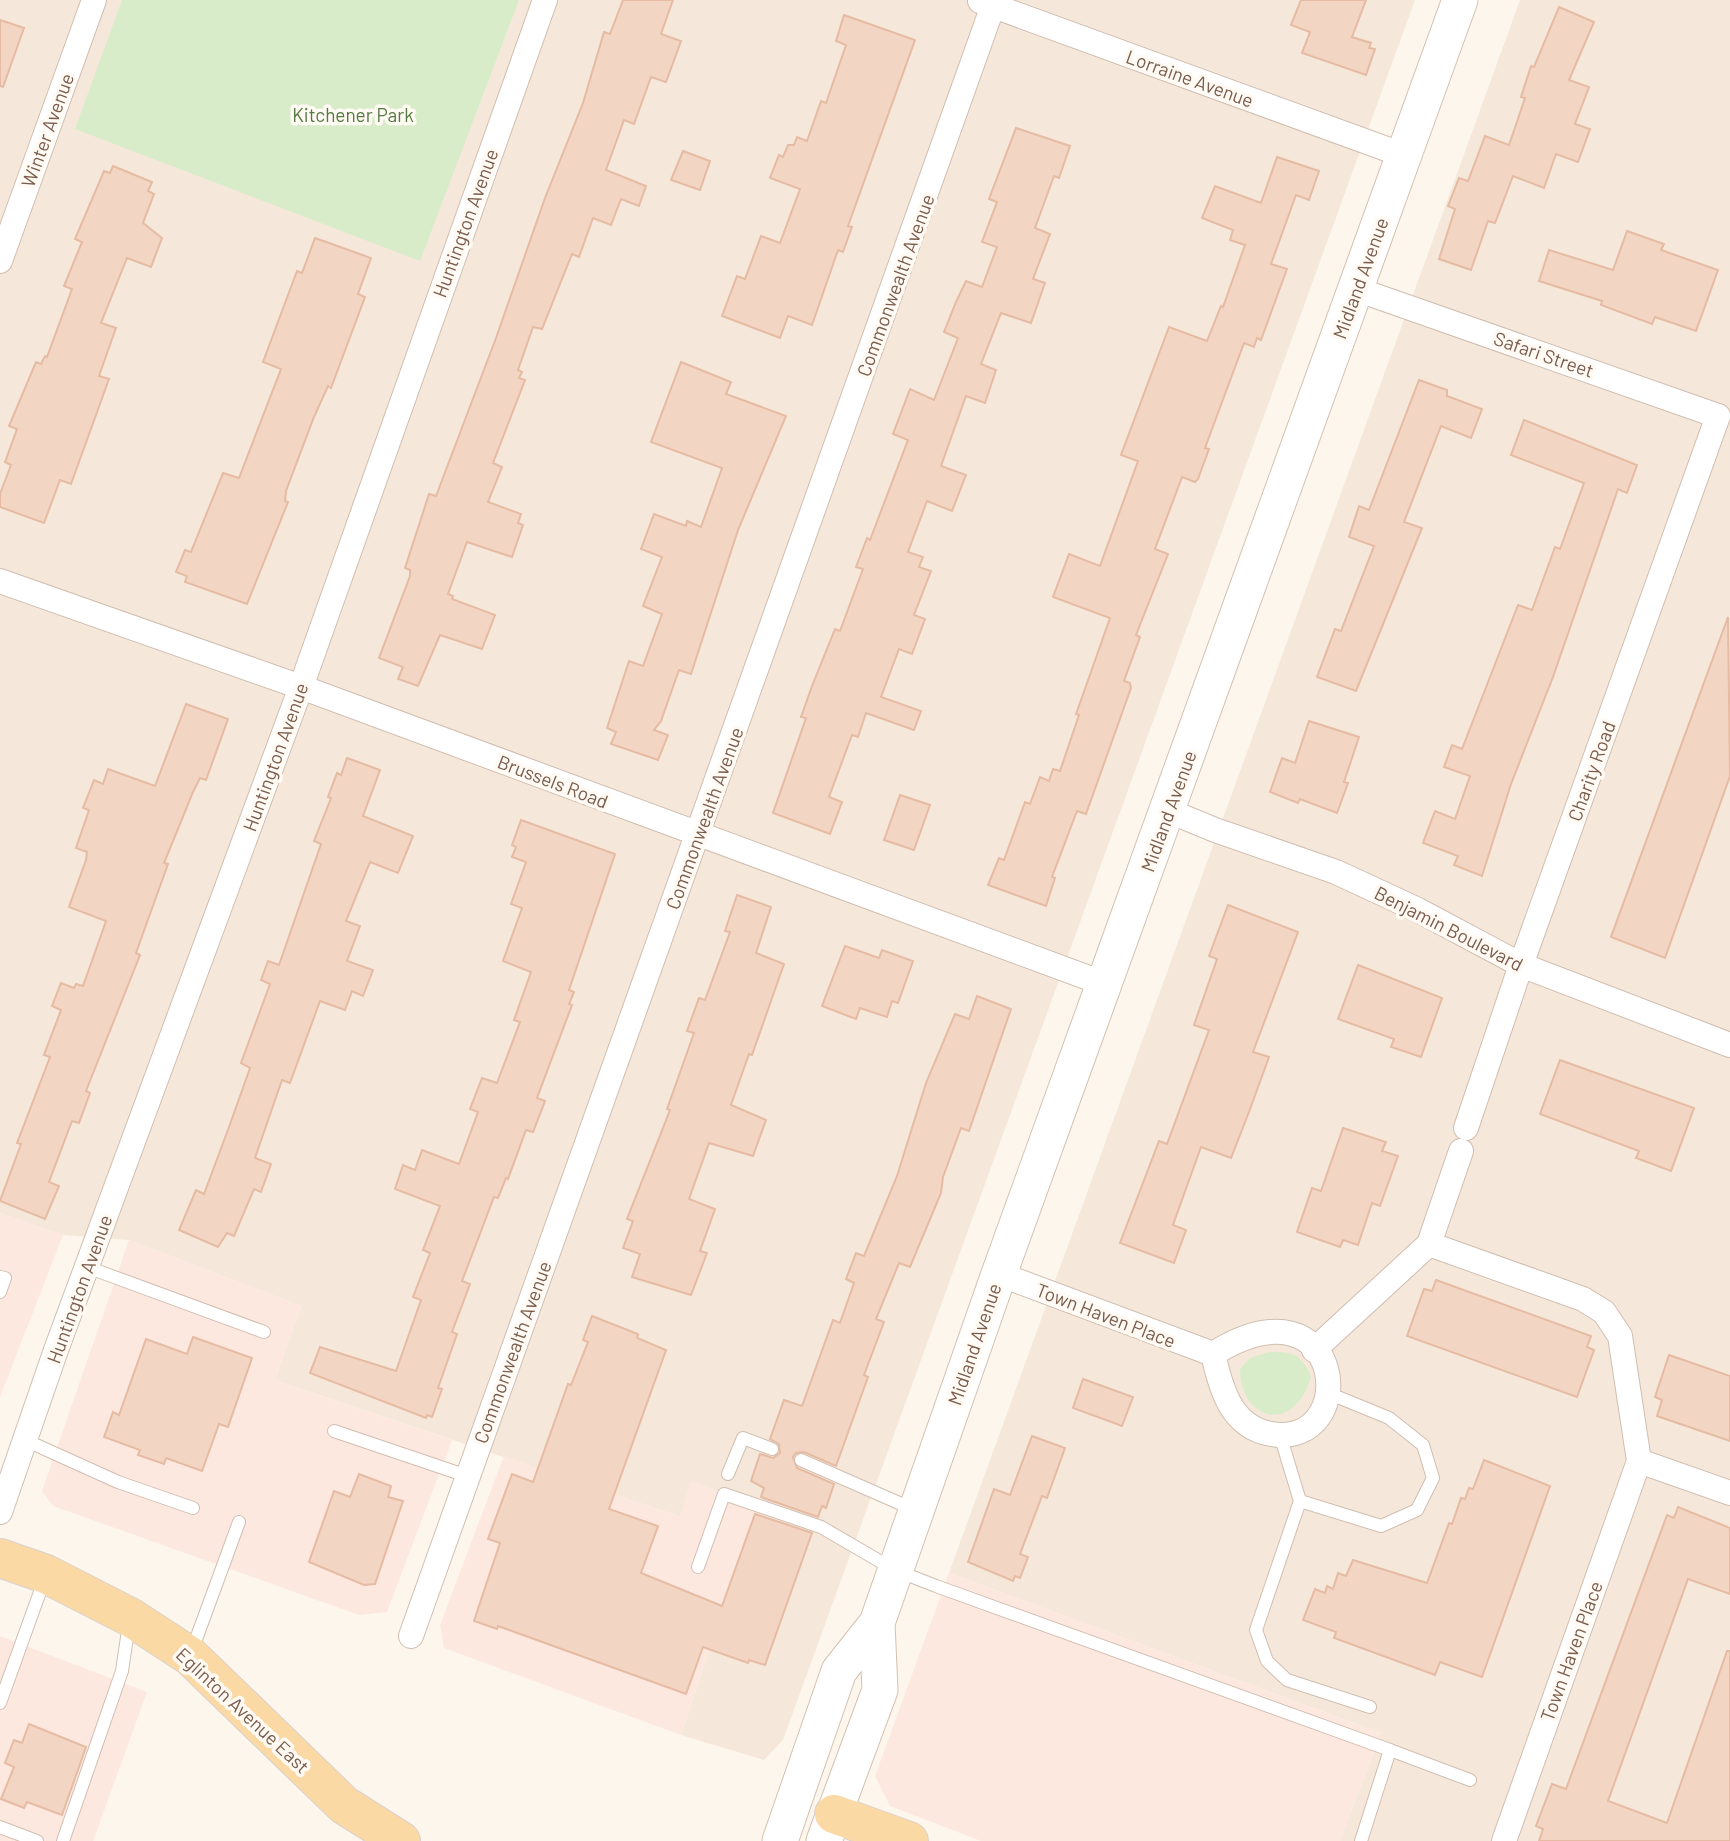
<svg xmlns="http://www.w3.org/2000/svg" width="1730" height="1841" viewBox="0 0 1730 1841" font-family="Barlow,sans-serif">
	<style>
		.residential { fill: #f5e8da }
		.commercial { fill: #fde8e0 }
		.green { fill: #d8ecc9 }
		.building { fill: #f3d5c3; stroke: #e6bba3; stroke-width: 2 }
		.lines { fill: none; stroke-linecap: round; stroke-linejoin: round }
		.service-casing { stroke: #d1beb0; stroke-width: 14 }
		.minor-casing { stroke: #d1beb0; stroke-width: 26 }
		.secondary-casing { stroke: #d6c0b0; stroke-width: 37 }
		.primary-casing { stroke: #dad1cd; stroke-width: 40 }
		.service { stroke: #fff; stroke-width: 12 }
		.minor { stroke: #fff; stroke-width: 24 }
		.secondary { stroke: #fff; stroke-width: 35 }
		.primary { stroke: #fbd9a5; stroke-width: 38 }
		.labels { text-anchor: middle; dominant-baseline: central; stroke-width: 7; stroke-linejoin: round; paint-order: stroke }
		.street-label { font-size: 19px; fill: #7a5c4d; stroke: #fffaf3 }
		.park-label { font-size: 19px; fill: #537a41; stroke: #fffaf3 }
	</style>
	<rect width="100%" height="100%" fill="#fdf6ec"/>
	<g class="residential">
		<polygon points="0,0 1415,0 783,1740 764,1760 681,1735 757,1506 681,1517 275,1380 301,1306 129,1240 63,1235 0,1213"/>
		<polygon points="1520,0 1730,0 1730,1841 1340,1841 1381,1733 949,1573"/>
	</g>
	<g class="commercial">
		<polygon points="0,1213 63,1235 0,1397"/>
		<polygon points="129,1240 301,1306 275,1380 452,1440 387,1612 359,1615 53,1506 42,1491"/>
		<polygon points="504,1456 680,1517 691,1481 757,1506 681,1735 444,1648 440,1625"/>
		<polygon points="949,1573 1381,1733 1340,1841 981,1841 890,1806 875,1776"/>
		<polygon points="0,1636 147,1692 93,1841 0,1841"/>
	</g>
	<g class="green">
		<polygon points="122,0 519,0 420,261 75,129"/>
		<path d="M1269 1352C1293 1352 1300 1353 1311 1376 1296 1433 1241 1424 1240 1369L1250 1358Z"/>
	</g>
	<g class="building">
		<polygon points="623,0 673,0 661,34 681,41 666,82 651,77 634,124 624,120 606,170 646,186 639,206 621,199 611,225 593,218 579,257 572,254 542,329 533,327 518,370 522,372 519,378 525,380 493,463 502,467 488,502 521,514 518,523 523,525 512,557 467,542 448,594 453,596 452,599 495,615 482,649 440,635 418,686 398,679 403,667 379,658 410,576 410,570 405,568 429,494 436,496 496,338 545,198 583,103 604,32 610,34"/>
		<polygon points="1301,0 1366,0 1352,37 1371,43 1369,48 1375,49 1366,75 1302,53 1310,32 1291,25"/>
		<polygon points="1559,7 1594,22 1569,80 1589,87 1575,124 1590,129 1578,162 1556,154 1544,188 1513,176 1495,223 1488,221 1471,270 1439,259 1455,209 1448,206 1459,178 1468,181 1485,136 1509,145 1525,98 1521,97 1531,66 1534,67"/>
		<polygon points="844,15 915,40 848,226 852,227 843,252 838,250 812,325 788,316 780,338 722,316 737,276 745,279 761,236 780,243 800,189 770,178 779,155 783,157 788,145 794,145 797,137 807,141 821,101 826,103 846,45 836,41"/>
		<polygon points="0,20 24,28 3,87 0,86"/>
		<polygon points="1016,128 1070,146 1059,178 1054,176 1035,228 1050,234 1033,279 1045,283 1031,323 1001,313 981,364 996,370 985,403 966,396 941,466 966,475 952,511 927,501 908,552 923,557 919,567 931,571 914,615 925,619 912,654 899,649 881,697 921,711 914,730 866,713 858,737 852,735 829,797 842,802 830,834 773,813 806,718 801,717 812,686 835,629 840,631 863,569 856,567 867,538 870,540 908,440 893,434 910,389 934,400 958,338 944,332 956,302 966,281 982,287 997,247 982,242 997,202 989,199"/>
		<polygon points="683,151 710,161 700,190 671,180"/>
		<polygon points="1277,157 1319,171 1309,200 1296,195 1271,264 1287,269 1261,340 1257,338 1254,347 1244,343 1205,448 1209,449 1198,479 1195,482 1182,477 1155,549 1168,554 1136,635 1140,637 1124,681 1130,683 1131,688 1086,814 1077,811 1052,877 1055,878 1046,906 988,885 999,858 1004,860 1025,802 1030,804 1040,777 1049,781 1053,769 1060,771 1079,715 1076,714 1081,700 1110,618 1053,597 1069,554 1100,566 1138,461 1121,455 1169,327 1207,341 1221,306 1223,307 1245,245 1230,240 1233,230 1202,218 1215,186 1261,203"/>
		<polygon points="113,166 152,182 148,191 154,194 143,223 162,238 151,267 127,258 101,323 116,328 99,376 109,379 71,484 60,480 44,523 0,507 0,494 11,465 5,462 17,429 9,426 36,362 41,364 45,356 47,357 72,289 64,286 82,242 75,239 104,171 110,173"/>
		<polygon points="1627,231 1664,244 1661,250 1718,270 1696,331 1655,317 1652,324 1601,305 1602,301 1539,281 1549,250 1613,270"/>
		<polygon points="315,238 371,258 358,294 365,297 331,388 328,386 314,417 286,491 285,501 288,502 247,604 185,582 187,576 176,572 185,550 191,552 223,473 239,478 281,369 263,362 297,271 302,273"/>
		<polygon points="681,362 731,382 726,394 786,416 738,530 691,674 679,670 661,721 654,730 668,735 658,760 611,744 616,732 607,728 629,661 643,666 662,614 643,606 662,557 641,549 654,514 686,526 687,521 701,527 722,468 651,442"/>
		<polygon points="1419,380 1447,390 1447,396 1482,409 1471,438 1441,426 1404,522 1422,528 1356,691 1317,677 1335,629 1341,631 1374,546 1349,537 1359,506 1369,510"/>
		<polygon points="1524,420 1637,465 1627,493 1618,489 1553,677 1511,784 1482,876 1454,865 1458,856 1423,843 1435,811 1455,819 1470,776 1444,767 1452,745 1462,749 1518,605 1532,610 1555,547 1560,549 1584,483 1511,455"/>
		<polygon points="1728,617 1730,776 1665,958 1611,937"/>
		<polygon points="186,704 228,719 206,780 200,778 193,792 164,863 168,864 136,953 140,955 86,1091 90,1093 79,1123 72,1121 49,1182 59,1186 45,1219 0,1201 21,1144 17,1143 50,1057 44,1055 61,1010 52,1006 61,983 74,988 76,984 83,986 106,921 69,907 86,860 87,852 76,848 89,810 83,808 94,780 103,784 108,769 155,786"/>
		<polygon points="1309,721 1359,737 1344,782 1348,783 1337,813 1300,799 1298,803 1270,792 1282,758 1295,763"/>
		<polygon points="347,758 380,770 363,816 413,836 398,873 370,862 346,921 360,926 347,961 373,970 363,996 352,991 345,1010 320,1001 290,1083 282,1080 255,1158 271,1164 261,1192 254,1189 234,1236 227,1233 218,1247 179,1230 196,1190 204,1194 229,1127 250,1068 241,1063 270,984 261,980 268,961 279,965 321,844 314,841 331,798 328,797 337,773 341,775"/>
		<polygon points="900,795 930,805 914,850 884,840"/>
		<polygon points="521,820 615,854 569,990 574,992 569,1004 572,1005 537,1098 545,1101 533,1132 526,1130 508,1179 506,1178 498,1198 494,1197 462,1281 470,1284 452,1332 457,1334 438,1388 442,1389 432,1417 427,1415 426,1418 310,1373 320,1347 396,1371 421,1300 413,1297 430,1253 423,1250 440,1206 395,1189 403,1165 415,1170 422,1150 459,1164 478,1112 470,1109 482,1078 497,1083 520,1022 514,1020 531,972 503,961 522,908 511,904 526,862 512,857 516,847 512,845"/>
		<polygon points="737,895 771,907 756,953 784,964 752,1055 749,1054 731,1105 766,1120 753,1156 709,1143 689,1199 715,1209 700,1251 707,1253 691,1295 632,1277 640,1254 623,1248 633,1221 627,1219 670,1110 667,1109 694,1033 687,1031 699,998 705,1000 730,932 725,931"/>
		<polygon points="1228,905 1298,932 1253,1052 1269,1057 1249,1112 1231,1158 1201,1147 1173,1225 1186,1230 1174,1263 1120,1243 1159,1141 1167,1144 1209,1030 1194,1025 1217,959 1209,956"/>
		<polygon points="845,946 879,958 882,950 913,961 898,1003 892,1001 887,1017 860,1008 856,1019 822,1006"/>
		<polygon points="1358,965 1442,998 1421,1057 1391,1047 1394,1039 1338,1019"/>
		<polygon points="977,996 1011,1009 969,1131 961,1128 943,1177 941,1193 910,1267 899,1263 876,1319 884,1322 864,1375 868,1377 836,1466 804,1452 796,1453 793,1457 797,1468 834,1484 826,1508 822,1506 818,1517 761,1497 764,1488 751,1481 760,1454 773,1458 780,1453 779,1444 770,1439 784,1400 802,1406 833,1320 840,1323 854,1283 846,1279 856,1253 864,1256 897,1176 926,1083 955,1014 969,1019"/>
		<polygon points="1560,1060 1694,1108 1671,1171 1636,1158 1639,1151 1540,1114"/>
		<polygon points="1343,1128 1386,1142 1382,1151 1398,1156 1380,1206 1372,1203 1358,1245 1343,1240 1340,1247 1297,1232 1312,1188 1321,1191"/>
		<polygon points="1436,1280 1591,1336 1587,1347 1594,1350 1577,1397 1407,1336 1424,1289 1432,1291"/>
		<polygon points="592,1316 638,1334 637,1338 666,1350 609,1509 658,1526 641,1573 722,1606 755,1514 812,1533 765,1665 749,1660 748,1663 703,1647 686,1694 498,1626 497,1629 474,1621 500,1543 488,1539 512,1474 533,1482 568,1384 571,1385 588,1342 583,1340"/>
		<polygon points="193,1337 252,1358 228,1427 219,1424 202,1471 166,1458 164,1464 138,1455 140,1450 104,1437 113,1412 119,1415 146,1339 187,1354"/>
		<polygon points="1669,1355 1730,1376 1730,1441 1657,1416 1662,1400 1655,1397"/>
		<polygon points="1083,1379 1133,1397 1122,1426 1073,1408"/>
		<polygon points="1032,1436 1065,1448 1047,1498 1042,1496 1020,1554 1028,1557 1020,1578 1015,1576 1013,1581 968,1562 994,1489 1010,1495"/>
		<polygon points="1484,1460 1550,1486 1482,1677 1440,1662 1435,1675 1334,1638 1336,1632 1303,1620 1315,1589 1325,1593 1327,1586 1333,1589 1338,1573 1346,1576 1353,1560 1427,1583 1449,1523 1452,1524 1461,1498 1465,1499 1469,1488 1473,1489"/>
		<polygon points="359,1474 391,1486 388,1497 403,1501 375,1584 364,1585 309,1562 334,1491 350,1497"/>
		<polygon points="1678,1507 1730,1528 1730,1594 1688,1579 1608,1801 1667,1823 1727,1651 1730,1651 1730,1841 1539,1841 1543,1829 1536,1826 1552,1784 1566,1789 1667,1515 1674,1518"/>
		<polygon points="29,1724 86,1747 62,1815 27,1802 24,1808 1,1799 14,1767 5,1763 14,1740 22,1743"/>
	</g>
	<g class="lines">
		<defs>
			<g id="service">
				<polyline points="87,1267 264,1332"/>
				<polyline points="0,1277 5,1278 0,1292"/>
				<polyline points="334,1431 467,1476"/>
				<polyline points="1280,1435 1300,1501 1381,1526 1417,1510 1433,1478 1423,1445 1389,1418 1328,1393"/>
				<polyline points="25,1440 118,1482 193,1508"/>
				<polyline points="801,1460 915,1510"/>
				<polyline points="728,1474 743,1438 772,1449"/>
				<polyline points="1300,1501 1256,1630 1267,1661 1287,1680 1370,1707"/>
				<polyline points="698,1567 724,1494 821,1527 895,1570 936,1586 1390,1750 1361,1841"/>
				<polyline points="191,1653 239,1522"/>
				<polyline points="0,1703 45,1578"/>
				<polyline points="1390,1750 1470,1780"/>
				<polyline points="0,1827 37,1841"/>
				<polyline points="63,1841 122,1671 129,1624"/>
			</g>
			<g id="minor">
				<polyline points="980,1 1403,155"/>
				<polyline points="0,261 94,0"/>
				<polyline points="1356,289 1718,416"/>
				<polyline points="0,581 301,687 1105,984"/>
				<polyline points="1169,811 1215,830 1336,872 1418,910 1521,965 1730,1045"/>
				<polyline points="1466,1128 1521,965 1718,416"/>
				<polyline points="1429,1244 1583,1299 1604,1312 1620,1336 1639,1461 1504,1841"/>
				<path d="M999 1274 1213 1354C1346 1271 1362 1449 1271 1434 1231 1427 1221 1389 1213 1354"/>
				<polyline points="1314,1350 1429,1244 1461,1151"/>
				<polyline points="1639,1461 1730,1493"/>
				<polyline points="0,1512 56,1350 301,687 545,0"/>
				<polyline points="411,1636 995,0"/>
			</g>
			<g id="secondary">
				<polyline points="780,1841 839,1671 877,1623 999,1274 1460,0"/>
				<polyline points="824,1841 880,1690 877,1623"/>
			</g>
			<g id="primary">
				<polyline points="0,1558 46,1574 130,1617 190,1656 344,1805 401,1841"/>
				<polyline points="834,1814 909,1841"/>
			</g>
		</defs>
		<use href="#service" class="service-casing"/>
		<use href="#minor" class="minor-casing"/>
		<use href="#secondary" class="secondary-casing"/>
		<use href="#primary" class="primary-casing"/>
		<use href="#service" class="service"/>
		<use href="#minor" class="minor"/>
		<use href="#secondary" class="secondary"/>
		<use href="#primary" class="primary"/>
	</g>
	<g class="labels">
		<g class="street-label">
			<text transform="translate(1190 78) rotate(20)">Lorraine Avenue</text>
			<text transform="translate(47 130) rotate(-70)">Winter Avenue</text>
			<text transform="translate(465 223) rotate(-70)">Huntington Avenue</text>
			<text transform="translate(1360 278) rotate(-70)">Midland Avenue</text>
			<text transform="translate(895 285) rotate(-70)">Commonwealth Avenue</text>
			<text transform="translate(1544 354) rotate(19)">Safari Street</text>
			<text transform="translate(275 757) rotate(-70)">Huntington Avenue</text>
			<text transform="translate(1591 771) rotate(-70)">Charity Road</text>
			<text transform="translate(553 781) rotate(21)">Brussels Road</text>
			<text transform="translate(1168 811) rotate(-70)">Midland Avenue</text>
			<text transform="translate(704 818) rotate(-70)">Commonwealth Avenue</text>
			<text transform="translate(1449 928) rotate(27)">Benjamin Boulevard</text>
			<text transform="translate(79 1289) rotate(-70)">Huntington Avenue</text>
			<text transform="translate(1106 1315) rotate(21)">Town Haven Place</text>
			<text transform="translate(974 1344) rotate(-71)">Midland Avenue</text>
			<text transform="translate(512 1352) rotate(-70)">Commonwealth Avenue</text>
			<text transform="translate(1571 1651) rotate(-70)">Town Haven Place</text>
			<text transform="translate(243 1710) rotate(43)">Eglinton Avenue East</text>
		</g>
		<g class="park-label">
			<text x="353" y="114">Kitchener Park</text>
		</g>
	</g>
</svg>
